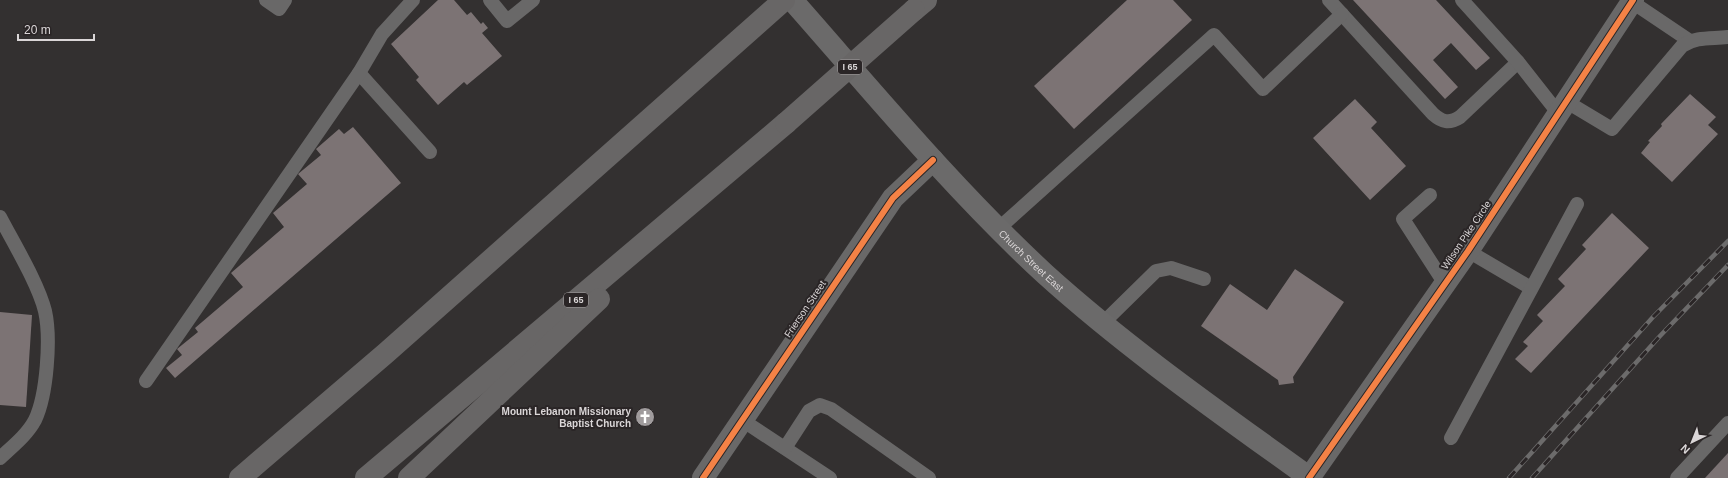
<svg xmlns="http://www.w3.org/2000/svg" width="1728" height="478" viewBox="0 0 1728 478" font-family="Arial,sans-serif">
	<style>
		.building { fill: #7c7374 }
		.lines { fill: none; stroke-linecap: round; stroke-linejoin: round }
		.service { stroke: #696868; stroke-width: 14 }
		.minor { stroke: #696868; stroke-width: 22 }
		.secondary { stroke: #6b6a6a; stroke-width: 22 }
		.motorway { stroke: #686666; stroke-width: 22 }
		.rail-casing { stroke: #6c6b6b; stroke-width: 4.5 }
		.rail { stroke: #2a2526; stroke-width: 3; stroke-dasharray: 9; stroke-linecap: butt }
		.motorway-bridge { stroke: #686666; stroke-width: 22 }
		.cycleway-casing { stroke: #2a2526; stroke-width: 8 }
		.cycleway { stroke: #f48246; stroke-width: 6 }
		.labels { text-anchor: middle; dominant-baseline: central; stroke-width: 4; stroke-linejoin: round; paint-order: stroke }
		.shield { fill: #2a2526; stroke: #a5a1a2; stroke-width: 1 }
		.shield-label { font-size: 9px; font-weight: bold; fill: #dad6d7 }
		.street-label { font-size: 10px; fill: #dad6d7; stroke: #2a2526 }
		.poi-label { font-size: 10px; font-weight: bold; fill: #dad6d7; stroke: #2a2526; text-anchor: end }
	</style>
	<rect width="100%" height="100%" fill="#333030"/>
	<g class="building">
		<polygon points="438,0 454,0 467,15 471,12 481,24 483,22 488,28 482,33 502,56 467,85 464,82 438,105 416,80 419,77 391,44"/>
		<polygon points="1127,0 1173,0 1192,20 1074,129 1034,86"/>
		<polygon points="1353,0 1436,0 1490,58 1476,70 1451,43 1433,60 1458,87 1445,99"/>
		<polygon points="1690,94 1716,117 1708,125 1718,134 1672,182 1641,153 1650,142 1648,141 1662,126 1661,124"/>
		<polygon points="1355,99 1377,122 1371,128 1406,166 1370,200 1313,138"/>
		<polygon points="353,127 401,183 175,378 166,368 182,355 177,349 198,332 195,328 243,287 231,273 284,227 273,213 307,184 298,174 321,155 316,149 339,129 344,134"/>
		<polygon points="1612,213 1649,248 1531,373 1515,359 1528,346 1523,342 1543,321 1537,315 1565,286 1558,279 1586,249 1582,245"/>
		<polygon points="1295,269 1344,302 1293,377 1294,383 1279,385 1278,380 1201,326 1230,284 1267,310"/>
		<polygon points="0,312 32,315 26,407 0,405"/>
		<polygon points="1728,453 1728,478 1705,478"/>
	</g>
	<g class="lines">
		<g class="service">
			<polyline points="266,0 279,9 285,0"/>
			<polyline points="490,0 507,21 533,0"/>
			<path d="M1329 0 1433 114C1442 122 1449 124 1460 117L1518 62"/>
			<polyline points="1462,0 1518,62 1559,114"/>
			<polyline points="1632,2 1690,41"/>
			<polyline points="359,73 430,152"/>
			<path d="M1567 102 1612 129 1682 46C1697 36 1711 39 1728 37"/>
			<polyline points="1430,195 1403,219 1445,284"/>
			<path d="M0 217C14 244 38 283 45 311 51 338 47 395 35 420 27 435 13 446 0 458"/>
			<polyline points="998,229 1214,35 1263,89 1342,14"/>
			<polyline points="1468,251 1531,288"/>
			<polyline points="1103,323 1156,271 1171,268 1204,279"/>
			<polyline points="146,381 359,73 382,34 413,0"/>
			<polyline points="742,420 830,478"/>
			<polyline points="1451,438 1577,204"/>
			<polyline points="785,448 809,411 820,405 831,409 929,478"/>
			<polyline points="1677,478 1728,423"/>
		</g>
		<g class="minor">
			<polyline points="703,478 893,198 933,160"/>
			<polyline points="1309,478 1468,251 1633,0"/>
		</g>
		<path class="secondary" id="s1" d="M792 0C874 93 954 190 1045 274 1128 349 1220 413 1310 478"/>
		<g class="motorway">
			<polyline points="914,10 926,0"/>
			<polyline points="240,478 386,353 784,0"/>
			<polyline points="366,478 786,123"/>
			<polyline points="409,478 599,299"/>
		</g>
		<defs>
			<g id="rail">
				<polyline points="1509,478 1653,317 1728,241"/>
				<polyline points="1532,478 1660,336 1728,265"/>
			</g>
		</defs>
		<use href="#rail" class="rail-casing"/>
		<use href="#rail" class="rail"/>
		<polyline class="motorway-bridge" points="786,123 914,10"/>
		<defs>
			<g id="cycleway">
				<polyline points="703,478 893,198 933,160"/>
				<polyline points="1309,478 1468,251 1633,0"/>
			</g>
		</defs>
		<use href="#cycleway" class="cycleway-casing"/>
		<use href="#cycleway" class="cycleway"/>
	</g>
	<defs>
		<symbol id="church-disc" viewBox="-11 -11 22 22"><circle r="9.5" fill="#a09c9d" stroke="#2a2526"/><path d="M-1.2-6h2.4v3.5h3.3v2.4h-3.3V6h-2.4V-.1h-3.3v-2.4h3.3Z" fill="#fff"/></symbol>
	</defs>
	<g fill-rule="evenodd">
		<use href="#church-disc" x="634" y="406" width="22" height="22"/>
	</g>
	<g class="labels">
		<g class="shield">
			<rect x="838" y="60" width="24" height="14" rx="3"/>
			<rect x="564" y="293" width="24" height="14" rx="3"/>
		</g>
		<g class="shield-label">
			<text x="850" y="67">I 65</text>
			<text x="576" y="300">I 65</text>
		</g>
		<g class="street-label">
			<text transform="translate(1466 235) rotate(-56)">Wilson Pike Circle</text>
			<text stroke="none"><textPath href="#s1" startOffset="354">Church Street East</textPath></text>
			<text transform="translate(805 309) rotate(-56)">Frierson Street</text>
		</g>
		<g class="poi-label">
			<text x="631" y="411">Mount Lebanon Missionary<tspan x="631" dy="12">Baptist Church</tspan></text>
		</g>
	</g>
	<g transform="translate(1692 442) rotate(223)" stroke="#2a2526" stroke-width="3" paint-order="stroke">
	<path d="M0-3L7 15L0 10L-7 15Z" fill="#dad6d7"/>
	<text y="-6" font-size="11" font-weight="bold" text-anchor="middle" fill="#dad6d7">N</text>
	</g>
	<path d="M18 34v6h76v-6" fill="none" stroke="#dad6d7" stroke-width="2"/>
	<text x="24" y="34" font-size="12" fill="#dad6d7" stroke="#2a2526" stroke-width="3" paint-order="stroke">20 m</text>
</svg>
